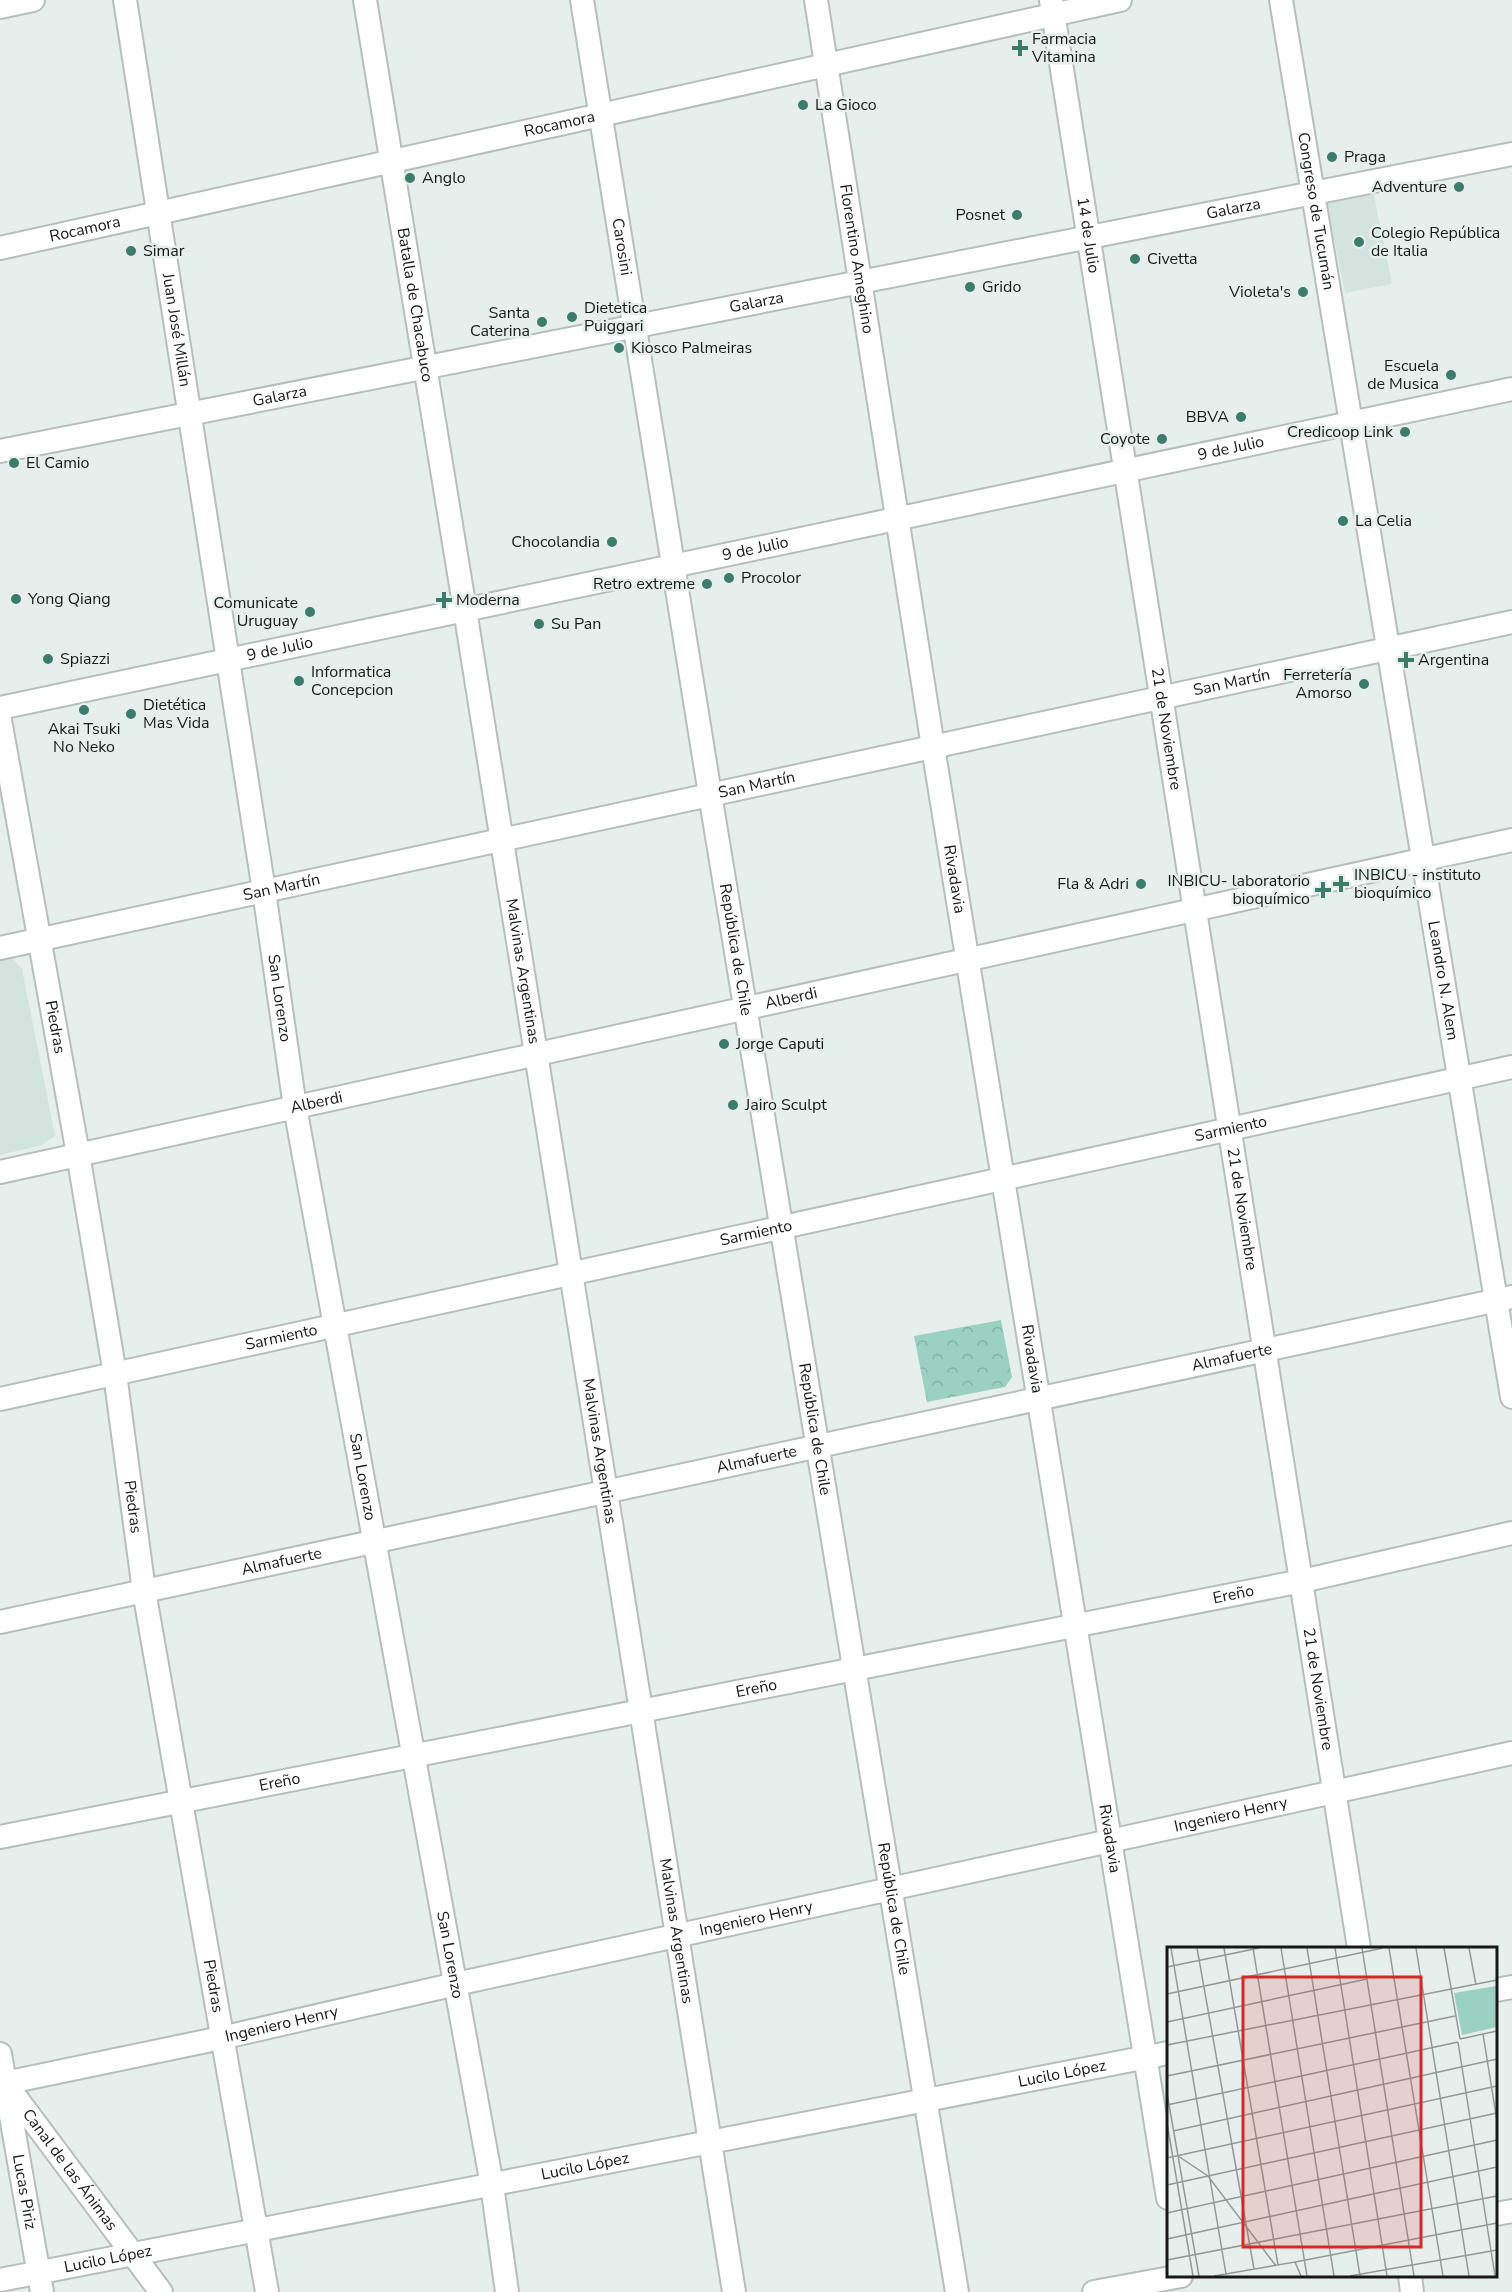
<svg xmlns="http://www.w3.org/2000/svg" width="1512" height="2292" viewBox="0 0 1512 2292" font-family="'Nunito Sans',sans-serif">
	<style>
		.built { fill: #d3e4df }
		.forest { fill: url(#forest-crowns) }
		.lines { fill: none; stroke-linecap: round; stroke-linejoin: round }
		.street-casing { stroke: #b7bfbc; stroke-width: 26 }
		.street { stroke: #fff; stroke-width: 22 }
		.poi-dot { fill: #3b7c6b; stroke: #e7efec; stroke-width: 2 }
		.labels { text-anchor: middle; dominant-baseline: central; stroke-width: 5; stroke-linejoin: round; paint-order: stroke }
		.poi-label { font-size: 16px; fill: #161918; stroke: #e7efec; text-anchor: start }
		.street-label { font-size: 16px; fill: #161918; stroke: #e7efec }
		.inset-road { fill: none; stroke: #939997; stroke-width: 1.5 }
		.view { fill: #d62828; fill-opacity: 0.15; stroke: #d62828; stroke-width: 3 }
		.inset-edge { fill: none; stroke: #161918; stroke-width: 3 }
	</style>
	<defs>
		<pattern id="forest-crowns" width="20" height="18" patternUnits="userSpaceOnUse" patternTransform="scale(1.5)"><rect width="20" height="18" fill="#9bd1c0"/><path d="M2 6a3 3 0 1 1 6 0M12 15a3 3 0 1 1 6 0" fill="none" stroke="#85b3a4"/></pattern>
	</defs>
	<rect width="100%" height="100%" fill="#e7efec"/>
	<g class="built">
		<polygon points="1373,191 1392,284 1345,293 1326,200"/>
		<polygon points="12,958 22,969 55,1136 42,1145 0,1155 0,961"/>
	</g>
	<polygon class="forest" points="1001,1320 1012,1377 1005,1387 927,1402 914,1336"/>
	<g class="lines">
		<defs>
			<g id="street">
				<path id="s1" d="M125 0 264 891 295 1107 492 2185 507 2292"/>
				<path id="s2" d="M365 0 465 610 734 2292"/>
				<path id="s3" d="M582 0 710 794 957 2292"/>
				<path id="s4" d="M816 0 933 747 1168 2198"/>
				<path id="s5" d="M1051 0 1359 1948"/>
				<path id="s6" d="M1281 0 1512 1397"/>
				<polyline points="0,7 33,0"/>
				<path id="s7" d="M0 248 1120 0"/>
				<path id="s8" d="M0 451 1512 154"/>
				<path id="s9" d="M0 708 1512 389"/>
				<path id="s10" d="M0 720 78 1154 115 1374 144 1591 267 2292"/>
				<path id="s11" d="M0 948 1512 622"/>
				<path id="s12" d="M0 1172 1512 840"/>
				<path id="s13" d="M0 1399 1512 1067"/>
				<path id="s14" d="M0 1622 1512 1297"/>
				<path id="s15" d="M0 1837 1302 1581 1512 1533"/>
				<polyline points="1496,1990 1512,1987"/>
				<path id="s16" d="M0 2054 42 2292"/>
				<path id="s17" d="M0 2076 161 2292"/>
				<path id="s18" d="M0 2084 221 2038 456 1984 1512 1753"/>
				<polyline points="1496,2214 1512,2211"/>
				<polyline points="1410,2276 1412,2292"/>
				<path id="s19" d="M0 2280 1168 2053"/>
				<polyline points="1094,2292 1181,2276"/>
			</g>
		</defs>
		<use href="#street" class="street-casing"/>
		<use href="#street" class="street"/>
	</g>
	<g class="poi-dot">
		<path d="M1017 39h6v6h6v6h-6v6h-6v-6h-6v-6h6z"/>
		<circle cx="803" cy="105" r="6"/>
		<circle cx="1332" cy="157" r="6"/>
		<circle cx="410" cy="178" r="6"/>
		<circle cx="1459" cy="187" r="6"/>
		<circle cx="1017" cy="215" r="6"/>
		<circle cx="1359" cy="242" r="6"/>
		<circle cx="131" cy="251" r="6"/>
		<circle cx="1135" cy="259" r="6"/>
		<circle cx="970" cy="287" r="6"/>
		<circle cx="1303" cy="292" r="6"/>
		<circle cx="572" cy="317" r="6"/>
		<circle cx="542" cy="322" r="6"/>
		<circle cx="619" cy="348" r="6"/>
		<circle cx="1451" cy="375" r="6"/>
		<circle cx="1241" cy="417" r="6"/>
		<circle cx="1405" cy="432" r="6"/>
		<circle cx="1162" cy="439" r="6"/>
		<circle cx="14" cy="463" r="6"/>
		<circle cx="1343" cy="521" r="6"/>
		<circle cx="612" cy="542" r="6"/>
		<circle cx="729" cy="578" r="6"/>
		<circle cx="707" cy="584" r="6"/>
		<circle cx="16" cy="599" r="6"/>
		<path d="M441 591h6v6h6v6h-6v6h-6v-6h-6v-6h6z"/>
		<circle cx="310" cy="612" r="6"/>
		<circle cx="539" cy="624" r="6"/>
		<circle cx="48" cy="659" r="6"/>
		<path d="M1403 651h6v6h6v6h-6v6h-6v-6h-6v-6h6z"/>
		<circle cx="299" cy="681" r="6"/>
		<circle cx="1364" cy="684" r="6"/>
		<circle cx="84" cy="710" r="6"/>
		<circle cx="131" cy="714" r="6"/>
		<circle cx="1141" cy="884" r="6"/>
		<path d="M1338 875h6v6h6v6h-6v6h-6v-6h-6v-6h6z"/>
		<path d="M1320 881h6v6h6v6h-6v6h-6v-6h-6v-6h6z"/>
		<circle cx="724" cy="1044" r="6"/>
		<circle cx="733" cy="1105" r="6"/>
	</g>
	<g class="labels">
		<g class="poi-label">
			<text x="1032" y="39">Farmacia<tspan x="1032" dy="18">Vitamina</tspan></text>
			<text x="815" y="105">La Gioco</text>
			<text x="1344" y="157">Praga</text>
			<text x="422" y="178">Anglo</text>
			<text x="1447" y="187" text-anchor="end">Adventure</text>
			<text x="1005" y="215" text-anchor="end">Posnet</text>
			<text x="1371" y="233">Colegio República<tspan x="1371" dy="18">de Italia</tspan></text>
			<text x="143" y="251">Simar</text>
			<text x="1147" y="259">Civetta</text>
			<text x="982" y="287">Grido</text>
			<text x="1291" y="292" text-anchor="end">Violeta's</text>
			<text x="584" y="308">Dietetica<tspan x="584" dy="18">Puiggari</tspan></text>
			<text x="530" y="313" text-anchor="end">Santa<tspan x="530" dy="18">Caterina</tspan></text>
			<text x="631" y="348">Kiosco Palmeiras</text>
			<text x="1439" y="366" text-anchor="end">Escuela<tspan x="1439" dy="18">de Musica</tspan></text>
			<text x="1229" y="417" text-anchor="end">BBVA</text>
			<text x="1393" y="432" text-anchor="end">Credicoop Link</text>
			<text x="1150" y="439" text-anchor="end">Coyote</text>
			<text x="26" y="463">El Camio</text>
			<text x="1355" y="521">La Celia</text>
			<text x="600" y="542" text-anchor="end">Chocolandia</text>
			<text x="741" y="578">Procolor</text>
			<text x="695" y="584" text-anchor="end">Retro extreme</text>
			<text x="28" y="599">Yong Qiang</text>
			<text x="456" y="600">Moderna</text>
			<text x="298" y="603" text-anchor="end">Comunicate<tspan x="298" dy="18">Uruguay</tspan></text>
			<text x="551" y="624">Su Pan</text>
			<text x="60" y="659">Spiazzi</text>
			<text x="1418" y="660">Argentina</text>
			<text x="311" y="672">Informatica<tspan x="311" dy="18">Concepcion</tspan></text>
			<text x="1352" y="675" text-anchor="end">Ferretería<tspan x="1352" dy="18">Amorso</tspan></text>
			<text x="143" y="705">Dietética<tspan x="143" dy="18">Mas Vida</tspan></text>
			<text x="84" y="729" text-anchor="middle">Akai Tsuki<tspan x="84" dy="18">No Neko</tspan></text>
			<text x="1354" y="875">INBICU - instituto<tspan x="1354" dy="18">bioquímico</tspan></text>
			<text x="1310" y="881" text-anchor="end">INBICU- laboratorio<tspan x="1310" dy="18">bioquímico</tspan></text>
			<text x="1129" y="884" text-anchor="end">Fla &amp; Adri</text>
			<text x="736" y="1044">Jorge Caputi</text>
			<text x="745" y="1105">Jairo Sculpt</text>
		</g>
		<g class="street-label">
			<text stroke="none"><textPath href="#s7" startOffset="573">Rocamora</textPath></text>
			<text stroke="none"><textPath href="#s8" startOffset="1257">Galarza</textPath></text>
			<text stroke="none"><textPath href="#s6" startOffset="214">Congreso de Tucumán</textPath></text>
			<text stroke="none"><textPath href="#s7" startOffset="87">Rocamora</textPath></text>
			<text stroke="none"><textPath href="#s5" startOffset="238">14 de Julio</textPath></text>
			<text stroke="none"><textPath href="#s3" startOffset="250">Carosini</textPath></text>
			<text stroke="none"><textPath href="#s4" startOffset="262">Florentino Ameghino</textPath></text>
			<text stroke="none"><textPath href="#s8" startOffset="771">Galarza</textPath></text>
			<text stroke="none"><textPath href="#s2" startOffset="309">Batalla de Chacabuco</textPath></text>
			<text stroke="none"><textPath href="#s1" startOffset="334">Juan José Millán</textPath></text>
			<text stroke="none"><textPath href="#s8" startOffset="285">Galarza</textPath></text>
			<text stroke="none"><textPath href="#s9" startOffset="1258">9 de Julio</textPath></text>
			<text stroke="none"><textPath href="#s9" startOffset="772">9 de Julio</textPath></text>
			<text stroke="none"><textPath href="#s9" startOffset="286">9 de Julio</textPath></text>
			<text stroke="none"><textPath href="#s11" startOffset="1260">San Martín</textPath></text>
			<text stroke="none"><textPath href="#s5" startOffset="738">21 de Noviembre</textPath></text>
			<text stroke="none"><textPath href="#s11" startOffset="774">San Martín</textPath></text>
			<text stroke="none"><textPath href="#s4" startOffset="890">Rivadavia</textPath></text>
			<text stroke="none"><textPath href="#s11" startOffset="288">San Martín</textPath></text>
			<text stroke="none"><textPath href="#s3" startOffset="962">República de Chile</textPath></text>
			<text stroke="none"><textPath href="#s2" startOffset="984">Malvinas Argentinas</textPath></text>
			<text stroke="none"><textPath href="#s6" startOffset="994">Leandro N. Alem</textPath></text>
			<text stroke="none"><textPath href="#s1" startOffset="1010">San Lorenzo</textPath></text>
			<text stroke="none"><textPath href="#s12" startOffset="810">Alberdi</textPath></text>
			<text stroke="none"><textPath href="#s10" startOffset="312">Piedras</textPath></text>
			<text stroke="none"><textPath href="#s12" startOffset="324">Alberdi</textPath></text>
			<text stroke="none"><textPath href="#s13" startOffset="1260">Sarmiento</textPath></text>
			<text stroke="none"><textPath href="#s5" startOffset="1224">21 de Noviembre</textPath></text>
			<text stroke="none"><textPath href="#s13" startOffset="774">Sarmiento</textPath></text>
			<text stroke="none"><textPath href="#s13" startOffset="288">Sarmiento</textPath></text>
			<text stroke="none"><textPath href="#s14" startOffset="1260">Almafuerte</textPath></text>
			<text stroke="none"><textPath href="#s4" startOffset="1376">Rivadavia</textPath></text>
			<text stroke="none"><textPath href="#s3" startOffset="1448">República de Chile</textPath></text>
			<text stroke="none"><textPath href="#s2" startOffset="1470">Malvinas Argentinas</textPath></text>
			<text stroke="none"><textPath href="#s14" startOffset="774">Almafuerte</textPath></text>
			<text stroke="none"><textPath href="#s1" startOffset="1496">San Lorenzo</textPath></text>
			<text stroke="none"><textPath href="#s10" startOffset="798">Piedras</textPath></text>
			<text stroke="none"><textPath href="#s14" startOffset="288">Almafuerte</textPath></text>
			<text stroke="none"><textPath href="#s15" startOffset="1257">Ereño</textPath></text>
			<text stroke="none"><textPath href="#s15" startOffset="771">Ereño</textPath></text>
			<text stroke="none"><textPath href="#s5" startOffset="1710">21 de Noviembre</textPath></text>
			<text stroke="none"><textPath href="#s15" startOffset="285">Ereño</textPath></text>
			<text stroke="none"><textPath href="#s18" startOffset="1260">Ingeniero Henry</textPath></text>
			<text stroke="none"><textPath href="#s4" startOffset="1862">Rivadavia</textPath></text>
			<text stroke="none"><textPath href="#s3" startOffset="1934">República de Chile</textPath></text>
			<text stroke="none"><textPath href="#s18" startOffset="774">Ingeniero Henry</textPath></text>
			<text stroke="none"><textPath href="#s2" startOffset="1956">Malvinas Argentinas</textPath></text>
			<text stroke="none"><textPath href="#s1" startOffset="1982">San Lorenzo</textPath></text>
			<text stroke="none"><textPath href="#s10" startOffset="1284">Piedras</textPath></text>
			<text stroke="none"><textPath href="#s18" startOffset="288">Ingeniero Henry</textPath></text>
			<text stroke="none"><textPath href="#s19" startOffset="1082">Lucilo López</textPath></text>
			<text stroke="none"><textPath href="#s19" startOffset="596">Lucilo López</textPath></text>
			<text stroke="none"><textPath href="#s17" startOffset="117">Canal de las Ánimas</textPath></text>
			<text stroke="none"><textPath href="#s16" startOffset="140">Lucas Piriz</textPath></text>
			<text stroke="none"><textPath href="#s19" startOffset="110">Lucilo López</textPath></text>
		</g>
	</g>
	<g transform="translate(1167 1947)">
		<rect width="330" height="330" fill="#e7efec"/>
		<path d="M329 39 330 80 295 88 287 46Z" fill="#9bd1c0"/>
		<path class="inset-road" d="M4 1 59 327M30 1 87 322M57 1 111 318M86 1 140 329M114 1 167 329M140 1 193 329M168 1 220 329M195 1 247 329M222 1 276 329M249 1 302 329M277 1 293 92M302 1 309 38M0 20 92 1M0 47 216 1M0 75 200 32M316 87 330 174M293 92 330 84M291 95 328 329M0 98 330 33M0 129 288 69M0 146 32 329M0 158 291 95M0 176 26 329M6 184 330 112M11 209 41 229 109 319M0 211 330 139M0 238 330 166M0 266 330 193M0 292 330 220M0 313 330 249M128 315 330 276M47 329 128 315 134 329M183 329 330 303"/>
		<path class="view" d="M76 30H254V300H76Z"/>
		<rect width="330" height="330" class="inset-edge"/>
	</g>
</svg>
